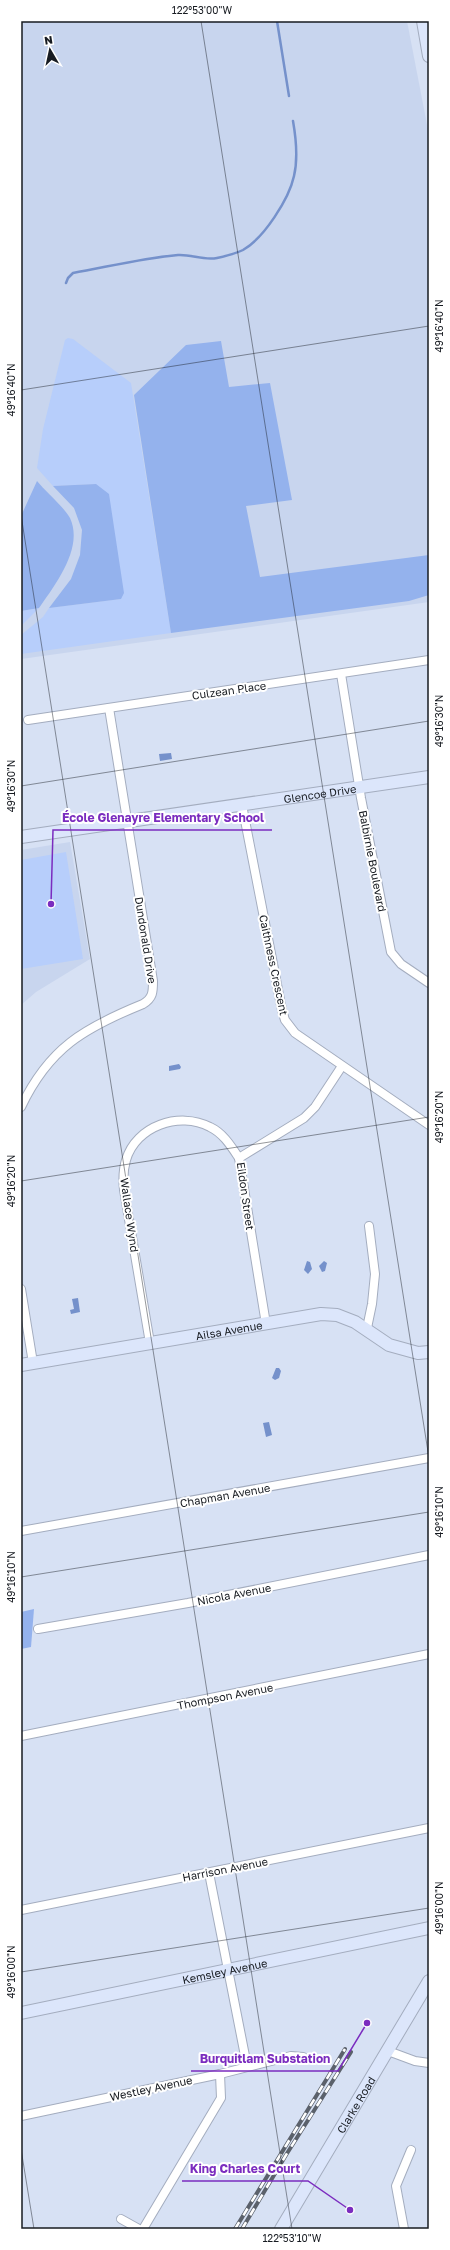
<svg xmlns="http://www.w3.org/2000/svg" width="450" height="2250" viewBox="0 0 450 2250" font-family="'Golos Text',sans-serif">
	<style>
		.built { fill: #c8d5ee }
		.green { fill: #b7cefb }
		.forest { fill: #94b2ed }
		.water { fill: #7591cb }
		.lines { fill: none; stroke-linecap: round; stroke-linejoin: round }
		.stream { stroke: #7591cb; stroke-width: 2.5 }
		.street-casing { stroke: #a4adbf; stroke-width: 10 }
		.secondary-casing { stroke: #a4adbf; stroke-width: 14 }
		.street { stroke: #fff; stroke-width: 8 }
		.secondary { stroke: #dce6fb; stroke-width: 12 }
		.rail-casing { stroke: #5b616b; stroke-width: 4 }
		.rail { stroke: #fff; stroke-width: 2.5; stroke-dasharray: 8; stroke-linecap: butt }
		.ticks { fill: none; stroke: #171b21; stroke-width: 1; stroke-opacity: 0.45 }
		.labels { text-anchor: middle; dominant-baseline: central; stroke-width: 4; stroke-linejoin: round; paint-order: stroke }
		.street-label { font-size: 11px; fill: #171b21; stroke: #fff }
		.leader { fill: none; stroke: #7b2cbf; stroke-width: 1.5 }
		.callout-dot { fill: #7b2cbf; stroke: #fff; stroke-width: 1.5 }
		.callout-label { font-size: 12px; text-anchor: middle; font-weight: bold; fill: #7b2cbf; stroke: #fff; stroke-width: 4; stroke-linejoin: round; paint-order: stroke }
		.neatline { fill: none; stroke: #171b21; stroke-width: 1.5 }
		.ticks-label { font-size: 10px; text-anchor: middle; fill: #171b21 }
	</style>
	<rect width="100%" height="100%" fill="#d7e1f4"/>
	<g class="built">
		<polygon points="21,21 407,21 429,135 429,602 21,659"/>
		<polygon points="70,842 90,959 36,992 21,1005 21,850"/>
	</g>
	<g class="green">
		<polygon points="68,338 73,339 131,383 171,633 21,654 21,635 43,617 49,608 121,599 96,484 53,486 37,468 43,429 65,340"/>
		<polygon points="39,608 21,626 21,611"/>
		<polygon points="66,852 83,959 21,969 21,860"/>
	</g>
	<g class="forest">
		<polygon points="221,341 229,387 270,383 292,500 246,506 260,577 429,555 429,595 409,601 171,633 134,395 186,345"/>
		<path d="M37 481C45 491 64 507 70 518 84 548 55 585 39 608L21 611V516Z"/>
		<polygon points="96,484 109,494 124,593 121,599 49,608 71,579 80,555 82,530 74,508 53,486"/>
		<polygon points="34,1609 31,1647 21,1649 21,1612"/>
	</g>
	<g class="water">
		<polygon points="171,753 172,759 160,761 159,754"/>
		<polygon points="179,1064 181,1067 180,1069 169,1071 169,1066"/>
		<polygon points="307,1261 310,1262 312,1269 308,1274 304,1270"/>
		<polygon points="324,1261 327,1263 325,1271 322,1272 319,1266"/>
		<polygon points="78,1298 80,1312 71,1314 70,1310 74,1309 72,1299"/>
		<polygon points="276,1368 279,1368 281,1371 279,1378 275,1380 272,1378"/>
		<polygon points="269,1422 272,1435 266,1437 263,1423"/>
	</g>
	<g class="lines">
		<g class="stream">
			<polyline points="277,21 289,96"/>
			<path d="M66 283 68 278 73 273C107 267 143 258 178 255 191 254 204 261 217 258 226 256 235 254 243 250 264 238 289 199 294 176 298 159 296 138 293 121"/>
		</g>
		<defs>
			<g id="street">
				<polyline points="341,674 361,798 391,952 401,964 429,983"/>
				<polyline points="28,720 429,660"/>
				<polyline points="242,805 282,1010 285,1020 295,1033 429,1125"/>
				<path d="M21 1107C49 1048 84 1028 143 1004 153 998 153 992 153 981L109 708"/>
				<polyline points="21,1289 33,1363"/>
				<polyline points="266,1324 239,1158 304,1118 315,1107 342,1066"/>
				<polyline points="367,1328 372,1304 375,1274 369,1226"/>
				<path d="M150 1343 124 1190C123 1180 123 1170 126 1160 136 1126 179 1111 210 1127 223 1133 231 1146 239 1158"/>
				<polyline points="21,1531 429,1458"/>
				<polyline points="38,1629 188,1603 429,1555"/>
				<polyline points="21,1736 429,1654"/>
				<polyline points="209,1873 247,2066"/>
				<polyline points="21,1910 429,1828"/>
				<polyline points="388,2051 415,2061 429,2063"/>
				<polyline points="21,2116 220,2074 291,2056 303,2057"/>
				<polyline points="121,2219 139,2229"/>
				<polyline points="143,2229 221,2098 220,2074"/>
				<polyline points="404,2229 396,2186 411,2150"/>
			</g>
			<g id="secondary">
				<polyline points="423,21 429,56"/>
				<path id="s1" d="M21 837 429 777"/>
				<path id="s2" d="M21 1365 321 1314 337 1315 355 1322 389 1345 418 1353 429 1352"/>
				<path id="s3" d="M21 2013 429 1928"/>
				<path id="s4" d="M281 2229 429 1981"/>
			</g>
		</defs>
		<use href="#street" class="street-casing"/>
		<use href="#secondary" class="secondary-casing"/>
		<use href="#street" class="street"/>
		<use href="#secondary" class="secondary"/>
		<defs>
			<g id="rail">
				<polyline points="235,2229 345,2049"/>
				<polyline points="242,2229 286,2155 351,2052"/>
			</g>
		</defs>
		<use href="#rail" class="rail-casing"/>
		<use href="#rail" class="rail"/>
	</g>
	<path class="ticks" d="M201 21 429 1458M21 390 429 326M21 515 292 2229M21 786 429 721M21 1181 429 1117M21 1577 429 1512M21 1972 429 1908M21 2149 34 2229"/>
	<g class="labels">
		<g class="street-label">
			<text transform="translate(229 690) rotate(-8)">Culzean Place</text>
			<text stroke="none"><textPath href="#s1" startOffset="302">Glencoe Drive</textPath></text>
			<text transform="translate(373 861) rotate(79)">Balbirnie Boulevard</text>
			<text transform="translate(146 940) rotate(81)">Dundonald Drive</text>
			<text transform="translate(274 965) rotate(78)">Caithness Crescent</text>
			<text transform="translate(246 1196) rotate(82)">Eildon Street</text>
			<text transform="translate(130 1215) rotate(82)">Wallace Wynd</text>
			<text stroke="none"><textPath href="#s2" startOffset="211">Ailsa Avenue</textPath></text>
			<text transform="translate(225 1495) rotate(-10)">Chapman Avenue</text>
			<text transform="translate(234 1594) rotate(-11)">Nicola Avenue</text>
			<text transform="translate(225 1696) rotate(-11)">Thompson Avenue</text>
			<text transform="translate(225 1869) rotate(-11)">Harrison Avenue</text>
			<text stroke="none"><textPath href="#s3" startOffset="208">Kemsley Avenue</textPath></text>
			<text transform="translate(151 2088) rotate(-12)">Westley Avenue</text>
			<text stroke="none"><textPath href="#s4" startOffset="145">Clarke Road</textPath></text>
		</g>
	</g>
	<path class="leader" d="M51 904L53 830H272M367 2023L338 2071H191M350 2210L308 2181H182"/>
	<g class="callout-dot">
		<circle cx="51" cy="904" r="4"/>
		<circle cx="367" cy="2023" r="4"/>
		<circle cx="350" cy="2210" r="4"/>
	</g>
	<g class="callout-label">
		<text x="163" y="822">École Glenayre Elementary School</text>
		<text x="265" y="2063">Burquitlam Substation</text>
		<text x="245" y="2173">King Charles Court</text>
	</g>
	<rect width="450" height="2250" fill="none" stroke="#ffffff" stroke-width="44"/>
	<g transform="translate(50 50) rotate(351)" stroke="#ffffff" stroke-width="3" paint-order="stroke">
	<path d="M0-3L7 15L0 10L-7 15Z" fill="#171b21"/>
	<text y="-6" font-size="11" font-weight="bold" text-anchor="middle" fill="#171b21">N</text>
	</g>
	<rect x="22" y="22" width="406" height="2206" class="neatline"/>
	<g class="ticks-label">
		<text x="202" y="14">122°53'00"W</text>
		<text transform="translate(439 326) rotate(-90)" y="4">49°16'40"N</text>
		<text transform="translate(11 390) rotate(-90)" y="4">49°16'40"N</text>
		<text transform="translate(439 721) rotate(-90)" y="4">49°16'30"N</text>
		<text transform="translate(11 786) rotate(-90)" y="4">49°16'30"N</text>
		<text transform="translate(439 1117) rotate(-90)" y="4">49°16'20"N</text>
		<text transform="translate(11 1181) rotate(-90)" y="4">49°16'20"N</text>
		<text transform="translate(439 1512) rotate(-90)" y="4">49°16'10"N</text>
		<text transform="translate(11 1577) rotate(-90)" y="4">49°16'10"N</text>
		<text transform="translate(439 1908) rotate(-90)" y="4">49°16'00"N</text>
		<text transform="translate(11 1972) rotate(-90)" y="4">49°16'00"N</text>
		<text x="292" y="2242">122°53'10"W</text>
	</g>
</svg>
